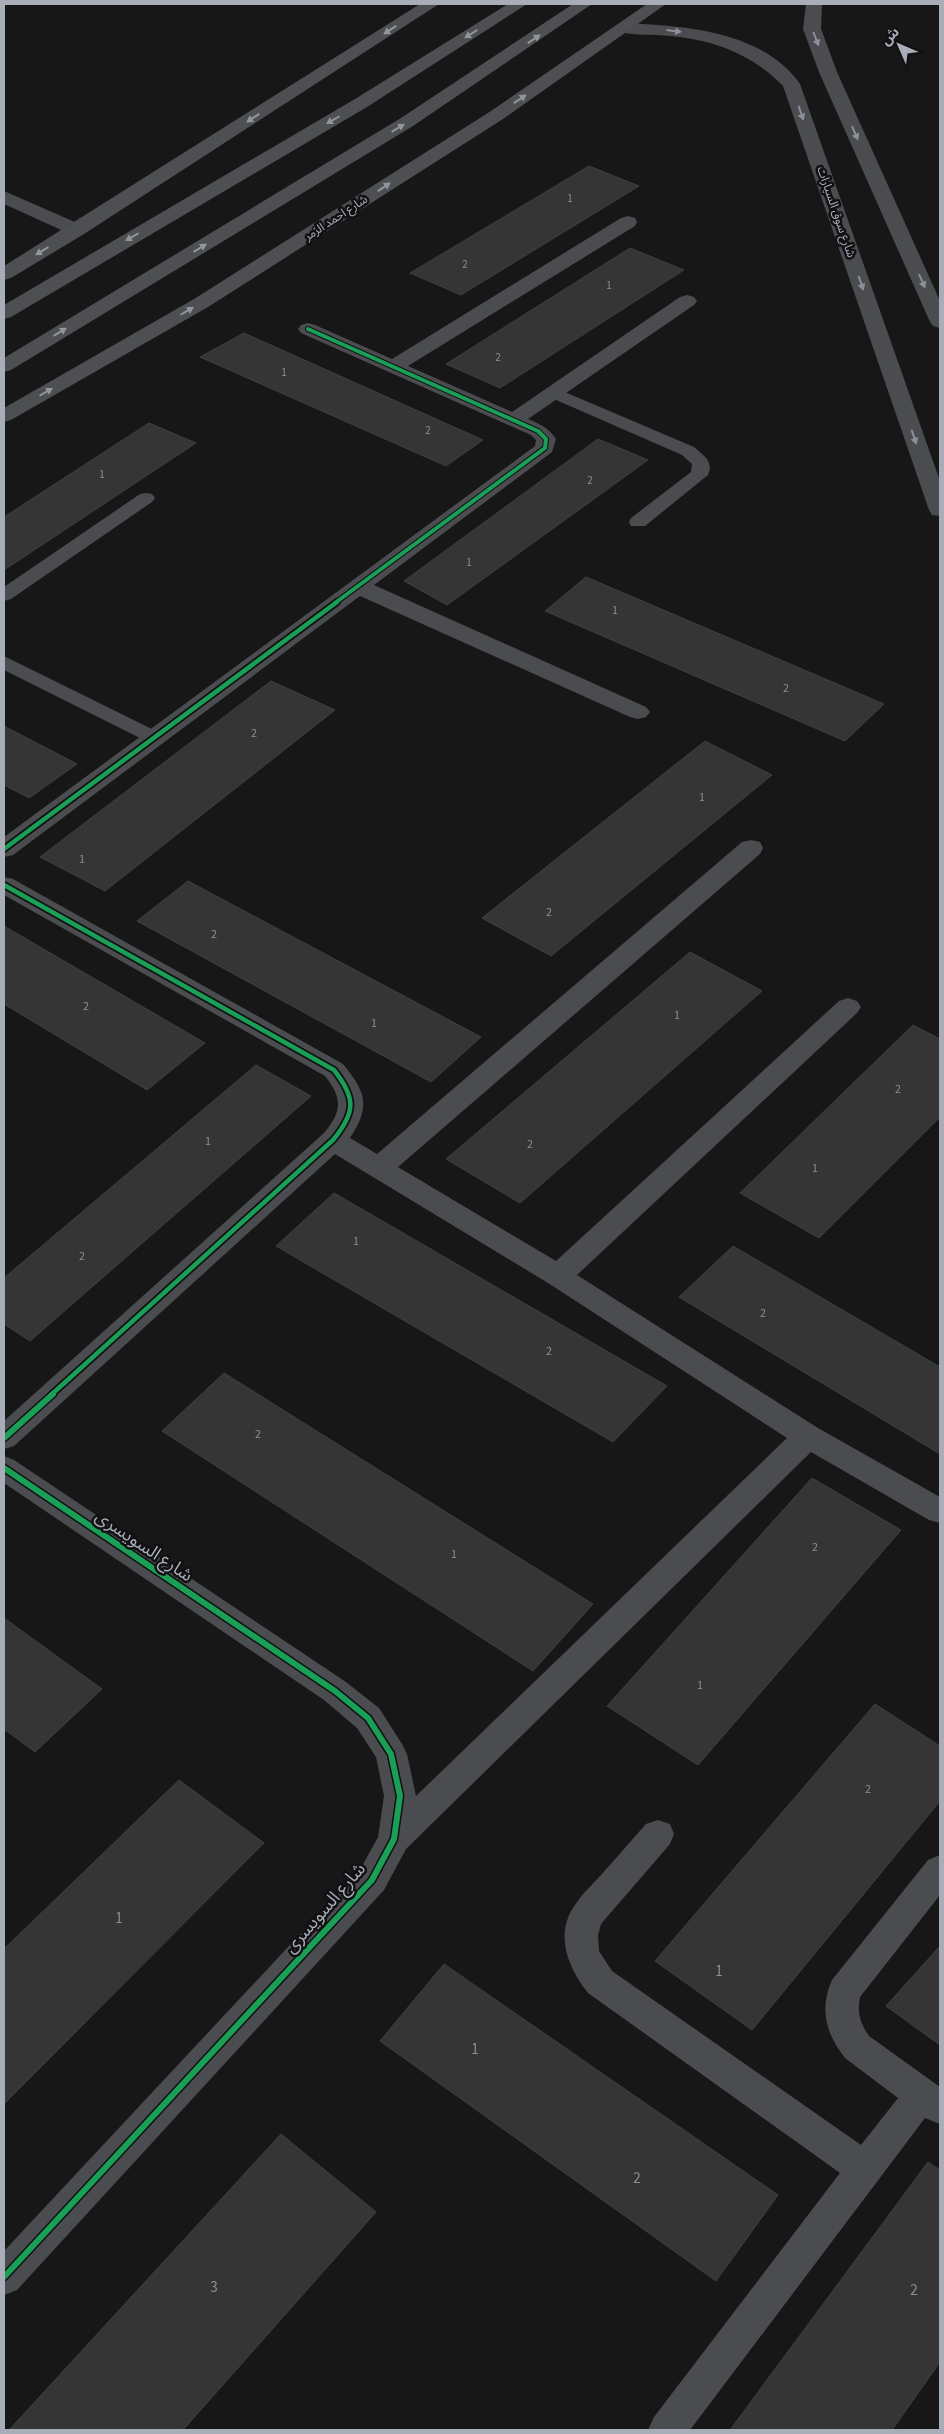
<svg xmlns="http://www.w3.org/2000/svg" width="944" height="2434" viewBox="0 0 944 2434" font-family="'Source Sans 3','Noto Sans Arabic',sans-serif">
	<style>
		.building { fill: #353536; stroke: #3f4043 }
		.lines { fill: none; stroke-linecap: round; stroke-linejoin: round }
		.service { fill: #4b4c50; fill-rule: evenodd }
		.minor { fill: #4b4c50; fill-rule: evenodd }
		.tertiary { fill: #4b4c50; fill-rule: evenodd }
		.primary { fill: #4d4f52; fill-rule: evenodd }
		.cycleway-far2-casing { stroke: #111113; stroke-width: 6 }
		.cycleway-far1-casing { stroke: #111113; stroke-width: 8 }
		.cycleway-casing { stroke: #111113; stroke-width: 9 }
		.cycleway-far2 { stroke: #1a9f57; stroke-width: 4 }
		.cycleway-far1 { stroke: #1a9f57; stroke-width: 4.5 }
		.cycleway { stroke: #1a9f57; stroke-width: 6 }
		.oneway { fill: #91969e }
		.oneway2 { fill: #8c9099 }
		.labels { text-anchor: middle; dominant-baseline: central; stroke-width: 5; stroke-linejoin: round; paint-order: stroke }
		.far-number-label { font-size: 11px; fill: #8b8f98 }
		.far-street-label { font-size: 12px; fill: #a8adb8; stroke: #111113 }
		.number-label { font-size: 12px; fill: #8b8f98 }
		.near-number-label { font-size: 15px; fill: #8b8f98 }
		.near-street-label { font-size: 18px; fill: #a8adb8; stroke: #111113 }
	</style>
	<rect width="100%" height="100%" fill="#171717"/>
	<g class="building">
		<polygon points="589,166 639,186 461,295 410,273"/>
		<polygon points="630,248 684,270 500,388 446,364"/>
		<polygon points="244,333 483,440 446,466 200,357"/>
		<polygon points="149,423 196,443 4,570 4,517"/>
		<polygon points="598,439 648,460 447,605 404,581"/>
		<polygon points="586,577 884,704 845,741 545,611"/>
		<polygon points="271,681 335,710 105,891 40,857"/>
		<polygon points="4,726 77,764 29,798 4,785"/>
		<polygon points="705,741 772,775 551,956 482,918"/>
		<polygon points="188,881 481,1037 431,1082 137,921"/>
		<polygon points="4,926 205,1043 147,1090 4,1004"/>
		<polygon points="690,952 762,991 520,1203 446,1159"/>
		<polygon points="913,1025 940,1039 940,1117 819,1238 740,1193"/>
		<polygon points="256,1065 311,1096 30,1341 4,1324 4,1278"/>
		<polygon points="334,1193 667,1386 613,1442 276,1246"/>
		<polygon points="733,1246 940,1367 940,1454 679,1297"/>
		<polygon points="224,1373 593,1604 533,1671 162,1431"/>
		<polygon points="812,1478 901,1530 698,1765 607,1706"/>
		<polygon points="4,1618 102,1689 35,1752 4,1729"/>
		<polygon points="875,1704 940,1746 940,1801 752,2030 655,1961"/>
		<polygon points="179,1780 264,1843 4,2104 4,1949"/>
		<polygon points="940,1946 940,2045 886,2006"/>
		<polygon points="444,1964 778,2195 716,2281 380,2041"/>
		<polygon points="281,2134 376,2212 183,2430 9,2430"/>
		<polygon points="928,2162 940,2170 940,2362 892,2430 730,2430"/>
	</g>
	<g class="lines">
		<g class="service">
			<path d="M553 387 694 447C704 456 714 461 708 475L645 526H631L629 522 631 518 691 472 692 464 682 455 547 396 544 392 547 388Z"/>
			<polygon points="146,493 152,494 155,498 152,502 11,599 4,601 4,587 140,494"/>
			<polygon points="4,656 162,734 165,738 162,742 155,744 148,742 4,670"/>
		</g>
		<g class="minor">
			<polygon points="4,191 84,226 86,230 84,234 70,234 4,204"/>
			<path d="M628 216 635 218 637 222 635 226 408 366 512 412 680 297 687 295 694 297 697 301 694 305 528 419C540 424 549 428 556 439L552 452 374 585 646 707 650 712 646 717 638 719 630 717 360 596 13 855 4 857V837L535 446 536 440 531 435 301 333 298 329 301 325 308 323 315 325 392 359 621 218Z"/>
			<path d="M751 840 760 842 763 848 760 854 398 1167 556 1261 839 1001 848 998 857 1001 861 1007 857 1013 577 1275 818 1428 940 1497V1523L929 1520 811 1452 406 1849 384 1890 17 2290 4 2295V2251L360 1870 378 1837 384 1796 376 1757 357 1728 324 1700 4 1483V1456L14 1460 346 1682 379 1708 402 1744 407 1754 416 1796 787 1438 548 1283 335 1154 14 1446 4 1449V1421L324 1133C342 1111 343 1099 325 1076L4 895V877L13 879 343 1064C366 1092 371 1106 350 1138L377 1154 742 842Z"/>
			<path d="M658 1820 670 1824 674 1834 670 1844 601 1924 598 1935 599 1951 612 1971 861 2145 898 2098 845 2058C826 2034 819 2009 832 1980L928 1860 940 1855V1895L860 1997C857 2013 860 2023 869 2036L940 2087V2124L925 2118 690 2430H648L654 2417 840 2173 588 1993C568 1968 554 1934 575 1905 582 1894 592 1885 600 1876 616 1858 631 1841 646 1824Z"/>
		</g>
		<g class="tertiary">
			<polygon points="806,4 822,4 821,29 837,72 940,301 940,328 933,326 930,322 819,72 803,29"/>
			<path d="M626 23C685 26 763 31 800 84L940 481V516L932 515 929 510 783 86C752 54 714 40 670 36 653 34 636 36 620 32L617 28 620 24Z"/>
		</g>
		<g class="primary">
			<polygon points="420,4 439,4 84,234 11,278 4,280 4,266"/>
			<polygon points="508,4 527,4 367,107 11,317 4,319 4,305 355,99"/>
			<polygon points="573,4 592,4 413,126 11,370 4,372 4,358 401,118"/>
			<polygon points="647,4 666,4 503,119 208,307 11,420 4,422 4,408 194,299 491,111"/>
		</g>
		<defs>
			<polyline id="cycleway-far2" points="308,329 538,431 546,439 545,448 335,603"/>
			<g id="cycleway-far1">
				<polyline points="4,849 337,602"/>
				<path d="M4 885 334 1070C356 1098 356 1112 333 1140L51 1395"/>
			</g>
			<g id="cycleway">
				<polyline points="4,1438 53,1394"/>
				<polyline points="4,1468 335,1691 368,1718 391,1754 400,1796 394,1839 372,1880 4,2277"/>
			</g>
		</defs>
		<use href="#cycleway-far2" class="cycleway-far2-casing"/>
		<use href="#cycleway-far1" class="cycleway-far1-casing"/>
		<use href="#cycleway" class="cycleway-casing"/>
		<use href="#cycleway-far2" class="cycleway-far2"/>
		<use href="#cycleway-far1" class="cycleway-far1"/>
		<use href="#cycleway" class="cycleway"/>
	</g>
	<defs><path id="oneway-solid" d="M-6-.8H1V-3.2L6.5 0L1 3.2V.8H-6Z" transform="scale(1.25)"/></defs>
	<g class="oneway">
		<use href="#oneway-solid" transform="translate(390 30) rotate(147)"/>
		<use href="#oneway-solid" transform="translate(471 34) rotate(148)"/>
		<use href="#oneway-solid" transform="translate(534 39) rotate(-33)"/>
		<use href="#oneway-solid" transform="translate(520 99) rotate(-34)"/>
		<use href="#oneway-solid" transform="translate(253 118) rotate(147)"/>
		<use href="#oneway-solid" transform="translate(333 120) rotate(150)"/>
		<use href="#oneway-solid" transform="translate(398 128) rotate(-31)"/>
		<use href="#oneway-solid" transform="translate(384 187) rotate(-33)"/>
		<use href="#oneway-solid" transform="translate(132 237) rotate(150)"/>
		<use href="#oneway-solid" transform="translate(200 248) rotate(-31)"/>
		<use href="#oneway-solid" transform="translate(42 251) rotate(149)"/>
		<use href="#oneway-solid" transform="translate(187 311) rotate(-30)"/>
		<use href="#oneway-solid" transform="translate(60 332) rotate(-31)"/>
		<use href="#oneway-solid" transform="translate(46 392) rotate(-30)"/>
	</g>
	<g class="oneway2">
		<use href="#oneway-solid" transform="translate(674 31) rotate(7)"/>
		<use href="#oneway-solid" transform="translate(816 39) rotate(69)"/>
		<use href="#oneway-solid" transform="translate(801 113) rotate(71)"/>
		<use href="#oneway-solid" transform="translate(855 133) rotate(66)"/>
		<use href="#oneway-solid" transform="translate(922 281) rotate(66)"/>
		<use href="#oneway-solid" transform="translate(861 283) rotate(71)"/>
		<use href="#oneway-solid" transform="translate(914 437) rotate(71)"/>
	</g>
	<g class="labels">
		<g class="far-number-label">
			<text x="570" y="198">1</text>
			<text x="465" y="264">2</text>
			<text x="609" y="285">1</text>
			<text x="498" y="357">2</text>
			<text x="284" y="372">1</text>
			<text x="428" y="430">2</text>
			<text x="102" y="474">1</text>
			<text x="590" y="480">2</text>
			<text x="469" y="562">1</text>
		</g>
		<g class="far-street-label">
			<text transform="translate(836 212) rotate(71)">شارع سوق السيارات</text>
			<text transform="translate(336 218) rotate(-33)">شارع احمد الزمر</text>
		</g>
		<g class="number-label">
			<text x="615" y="610">1</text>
			<text x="786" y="688">2</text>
			<text x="254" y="733">2</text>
			<text x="702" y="797">1</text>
			<text x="82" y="859">1</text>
			<text x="549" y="912">2</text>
			<text x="214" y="934">2</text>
			<text x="86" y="1006">2</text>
			<text x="677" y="1015">1</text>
			<text x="374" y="1023">1</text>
			<text x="898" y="1089">2</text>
			<text x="208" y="1141">1</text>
			<text x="530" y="1144">2</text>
			<text x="815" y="1168">1</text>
			<text x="356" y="1241">1</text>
			<text x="82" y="1256">2</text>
			<text x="763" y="1313">2</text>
			<text x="549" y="1351">2</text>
			<text x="258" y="1434">2</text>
			<text x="815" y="1547">2</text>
			<text x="454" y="1554">1</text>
			<text x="700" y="1685">1</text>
			<text x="868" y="1789">2</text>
		</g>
		<g class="near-number-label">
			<text x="119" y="1918">1</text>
			<text x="719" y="1971">1</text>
			<text x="475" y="2049">1</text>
			<text x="637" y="2178">2</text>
			<text x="214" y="2287">3</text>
			<text x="914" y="2290">2</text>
		</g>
		<g class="near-street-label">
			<text transform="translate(144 1546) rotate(34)">شارع السويسرى</text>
			<text transform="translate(325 1908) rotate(-49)">شارع السويسرى</text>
		</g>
	</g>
	<rect width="944" height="2434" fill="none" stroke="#a8adb8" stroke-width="10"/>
	<g transform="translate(899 45) rotate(315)" stroke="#111113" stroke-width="4" paint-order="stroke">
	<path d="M0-4L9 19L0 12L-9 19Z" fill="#a8adb8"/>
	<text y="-8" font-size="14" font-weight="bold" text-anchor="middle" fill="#a8adb8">ش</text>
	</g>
</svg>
